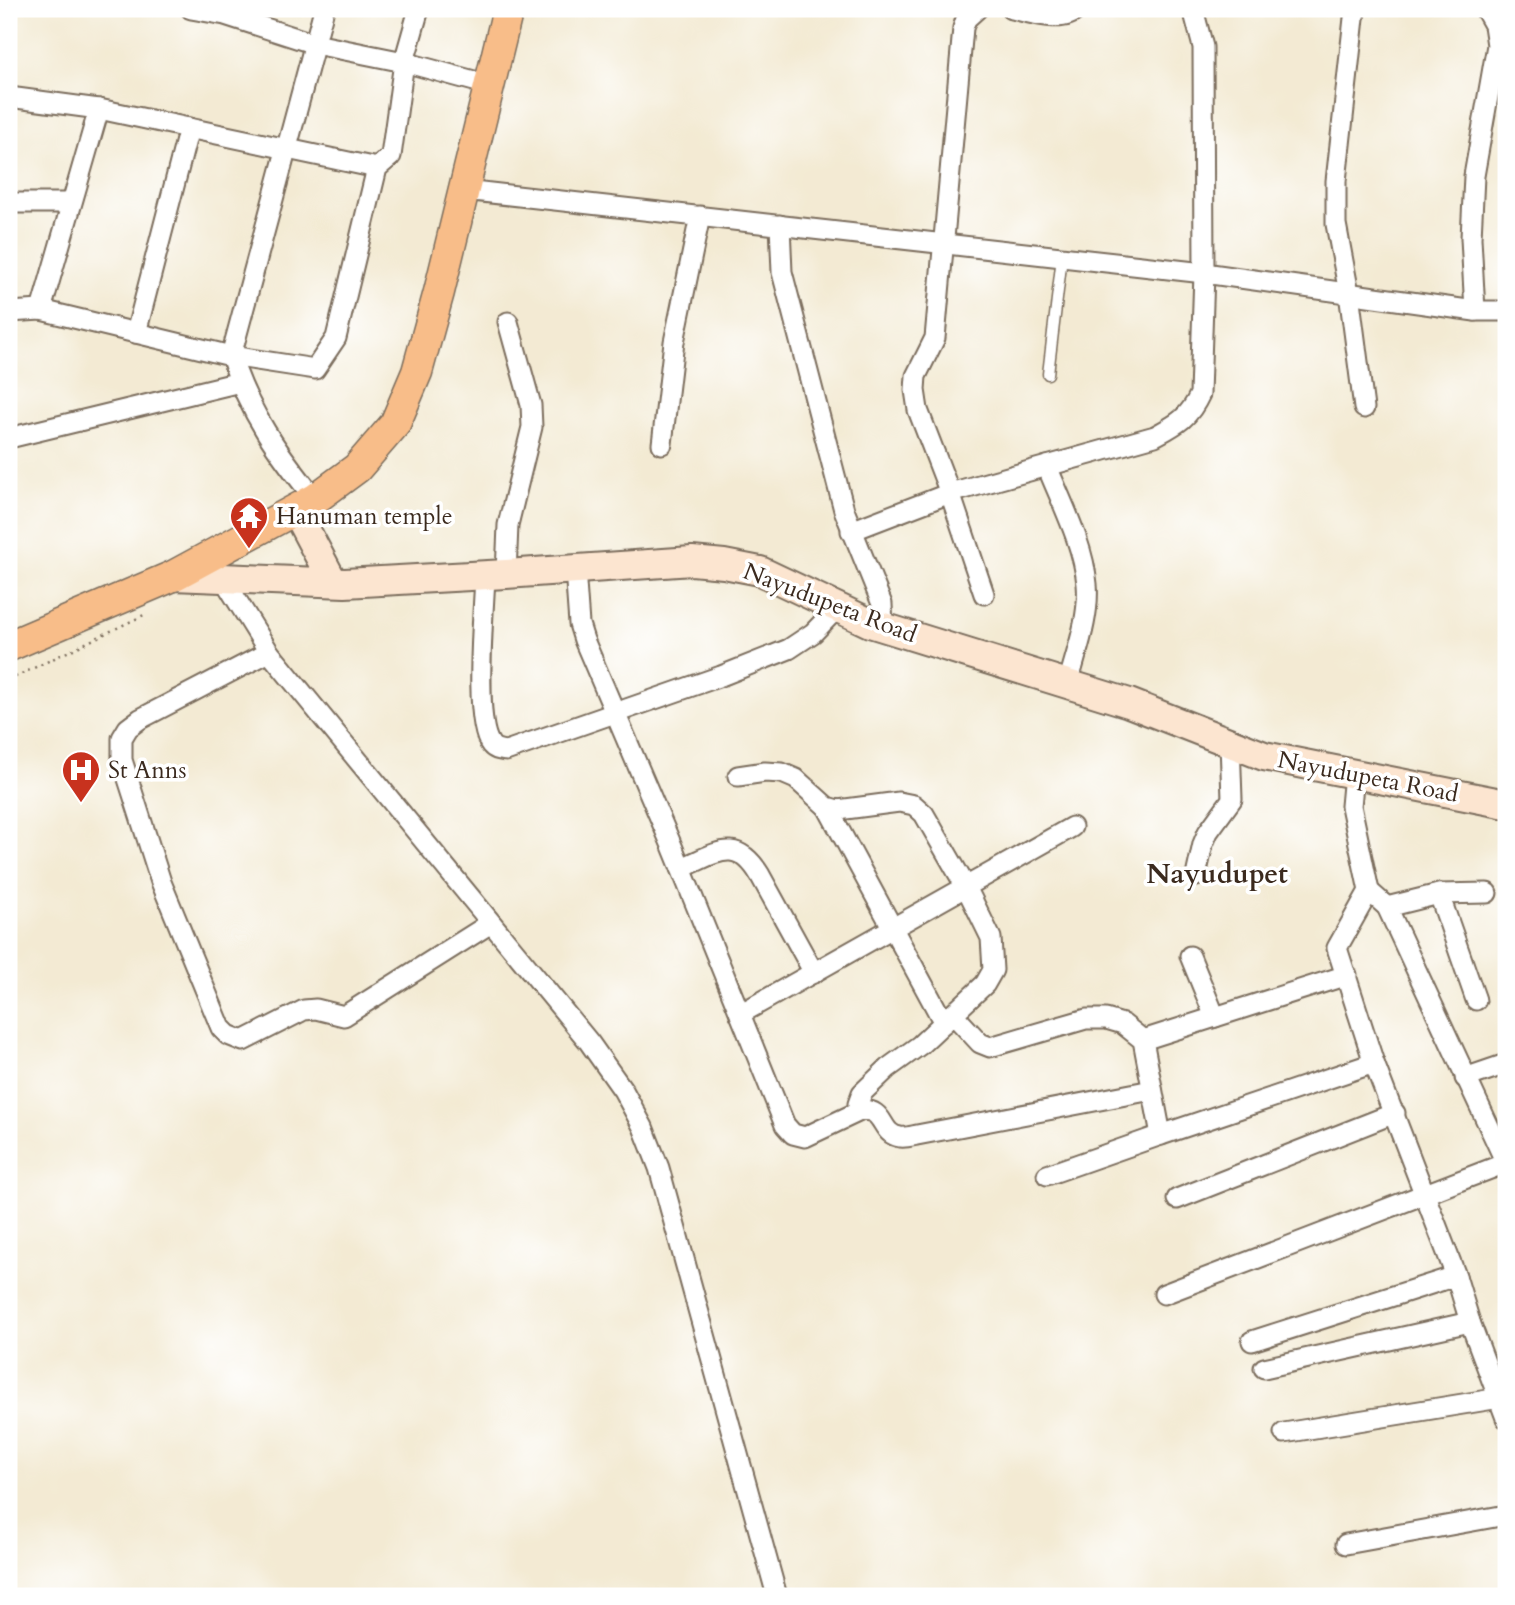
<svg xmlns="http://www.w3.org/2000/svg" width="1515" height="1605" viewBox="0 0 1515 1605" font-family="Cardo,serif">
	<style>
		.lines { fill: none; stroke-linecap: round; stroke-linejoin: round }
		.lane-casing { stroke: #7b6d5d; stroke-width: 13 }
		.street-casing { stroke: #7b6d5d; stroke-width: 23 }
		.secondary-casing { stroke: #7b6d5d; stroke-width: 32 }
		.primary-casing { stroke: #7b6d5d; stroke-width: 33 }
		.path { stroke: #7b6d5d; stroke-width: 2.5; stroke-dasharray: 2 5; stroke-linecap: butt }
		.lane { stroke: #fff; stroke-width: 10 }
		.street { stroke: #fff; stroke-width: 19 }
		.secondary { stroke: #fce5d0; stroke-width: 28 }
		.primary { stroke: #f8bd89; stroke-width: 30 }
		.labels { text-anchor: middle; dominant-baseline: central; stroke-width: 7; stroke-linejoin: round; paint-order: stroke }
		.poi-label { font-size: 24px; fill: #3b2a1e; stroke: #fff; text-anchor: start }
		.street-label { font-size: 24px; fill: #3b2a1e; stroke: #fff }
		.quarter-label { font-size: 28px; font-weight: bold; fill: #3b2a1e; stroke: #fff }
	</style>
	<rect width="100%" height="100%" fill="#fff"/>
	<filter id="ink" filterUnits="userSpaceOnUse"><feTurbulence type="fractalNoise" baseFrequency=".0143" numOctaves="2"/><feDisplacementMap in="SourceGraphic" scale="14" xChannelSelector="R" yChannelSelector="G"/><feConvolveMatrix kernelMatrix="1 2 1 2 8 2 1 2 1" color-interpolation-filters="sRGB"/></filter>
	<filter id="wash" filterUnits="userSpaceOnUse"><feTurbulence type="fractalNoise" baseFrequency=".00686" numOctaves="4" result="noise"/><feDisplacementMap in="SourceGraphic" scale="28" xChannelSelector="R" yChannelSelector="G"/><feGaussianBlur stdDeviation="1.57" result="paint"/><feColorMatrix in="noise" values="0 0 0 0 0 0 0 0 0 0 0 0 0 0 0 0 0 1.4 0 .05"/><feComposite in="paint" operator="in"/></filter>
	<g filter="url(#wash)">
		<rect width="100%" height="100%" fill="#f3ead3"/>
	</g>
	<g filter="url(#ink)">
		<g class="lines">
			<defs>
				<polyline id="lane" points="1048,374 1062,257"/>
				<g id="street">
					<polyline points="191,9 225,15 315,44 404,62 489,85"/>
					<polyline points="977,9 966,19 963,28 935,338 916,376 915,390 918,410 950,493 984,594"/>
					<path d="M1011 9C1029 12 1064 25 1077 9"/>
					<polyline points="1355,9 1336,181 1336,224 1349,293 1364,408"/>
					<polyline points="9,97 99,109 377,168"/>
					<polyline points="464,190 1204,273 1475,311 1506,311"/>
					<polyline points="9,203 71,203"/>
					<polyline points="780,225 782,272 844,510 882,604 883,627"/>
					<polyline points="41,310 99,109"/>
					<polyline points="1475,311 1471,238 1474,176 1497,45 1494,25 1485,9"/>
					<polyline points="9,312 41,310 231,356 315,369 336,338 377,168 391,156 404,62 419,9"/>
					<polyline points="136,333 189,128"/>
					<polyline points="9,438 240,382"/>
					<polyline points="662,444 674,342 700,216"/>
					<path d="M1047 466C1062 504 1083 543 1087 584 1090 617 1076 653 1068 684"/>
					<path d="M315 499C278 453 249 413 231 356L324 9"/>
					<path d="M851 531 950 493 1155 436C1177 424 1189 418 1200 394L1204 273 1203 47 1193 9"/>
					<path d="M575 569 579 624 584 640 672 846 785 1125 793 1134 805 1137 860 1111C886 1107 879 1134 900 1137 905 1138 912 1136 917 1135L1152 1090"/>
					<polyline points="506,574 508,525 532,427 531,405 508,322"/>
					<path d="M485 576C484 608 473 723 491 745 495 750 500 750 506 751L721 676 789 649 813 633 837 608"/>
					<polyline points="223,578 269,652 589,1042 623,1090 643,1127 659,1168 777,1596"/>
					<polyline points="269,652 140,719 128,728 122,738 122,760 161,882 221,1028 228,1035 243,1041 304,1010 316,1009 344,1016 491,923"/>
					<polyline points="1354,774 1351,806 1369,891 1337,948 1374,1063 1456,1276 1470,1322 1506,1418"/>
					<polyline points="738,776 765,772 782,773 796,779 827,807 838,810 899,802 914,805 924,814 966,887 991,938 993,970 985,984 920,1045 888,1068 862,1093 858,1104 860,1111"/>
					<polyline points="827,807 944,1023"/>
					<path d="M681 868C716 854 736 835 760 875L814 973"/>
					<polyline points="1196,876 1203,844 1208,832 1232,799 1230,743"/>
					<polyline points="1369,891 1387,907 1506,1163"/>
					<polyline points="1439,894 1476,1000"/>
					<polyline points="1387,907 1439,894 1487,893"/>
					<polyline points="1190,956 1215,1017"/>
					<polyline points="740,1014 1072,827"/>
					<polyline points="953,1014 980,1043 990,1047 1086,1019 1106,1019 1123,1024 1143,1040 1161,1135 1374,1063"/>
					<polyline points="1143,1040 1347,975"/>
					<polyline points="1465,1078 1506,1064"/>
					<polyline points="1047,1175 1161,1135"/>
					<polyline points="1177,1199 1395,1113"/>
					<polyline points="1164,1294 1506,1163"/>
					<polyline points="1252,1341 1456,1276"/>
					<polyline points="1264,1368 1470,1322"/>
					<polyline points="1284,1433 1506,1397"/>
					<polyline points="1346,1544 1506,1515"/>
				</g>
				<g id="secondary">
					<polyline points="295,510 333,582"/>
					<polyline points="173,576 345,583 506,574 692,561 724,564 760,571 870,623 1129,703 1264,756 1506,804"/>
				</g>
				<polyline id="primary" points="9,646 173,576 315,499 357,468 395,424 417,372 439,292 508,9"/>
			</defs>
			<use href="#lane" class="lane-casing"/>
			<use href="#street" class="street-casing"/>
			<use href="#secondary" class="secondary-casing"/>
			<use href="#primary" class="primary-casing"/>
			<polyline class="path" points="9,680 144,615"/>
			<use href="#lane" class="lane"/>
			<use href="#street" class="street"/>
			<use href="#secondary" class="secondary"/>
			<use href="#primary" class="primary"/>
		</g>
	</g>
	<defs>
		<symbol id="temple-pin" viewBox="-11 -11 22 30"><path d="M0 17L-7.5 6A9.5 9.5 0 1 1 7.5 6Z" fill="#c8321e" stroke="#fff"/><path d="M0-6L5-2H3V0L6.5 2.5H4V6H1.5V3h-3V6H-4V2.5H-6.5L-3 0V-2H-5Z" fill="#fff"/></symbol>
		<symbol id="hospital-pin" viewBox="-11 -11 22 30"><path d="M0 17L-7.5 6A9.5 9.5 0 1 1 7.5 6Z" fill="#c8321e" stroke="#fff"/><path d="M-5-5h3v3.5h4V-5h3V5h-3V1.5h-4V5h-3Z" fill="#fff"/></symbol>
	</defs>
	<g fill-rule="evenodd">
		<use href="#temple-pin" x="227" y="494" width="44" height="60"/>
		<use href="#hospital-pin" x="59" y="748" width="44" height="60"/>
	</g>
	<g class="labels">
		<g class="poi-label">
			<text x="276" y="516">Hanuman temple</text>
			<text x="108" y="770">St Anns</text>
		</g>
		<g class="street-label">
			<text transform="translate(830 603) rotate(21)">Nayudupeta Road</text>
			<text transform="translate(1368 777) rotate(11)">Nayudupeta Road</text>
		</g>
		<g class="quarter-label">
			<text x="1217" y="874">Nayudupet</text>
		</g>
	</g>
	<rect width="1515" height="1605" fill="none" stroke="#fff" stroke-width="35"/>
</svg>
